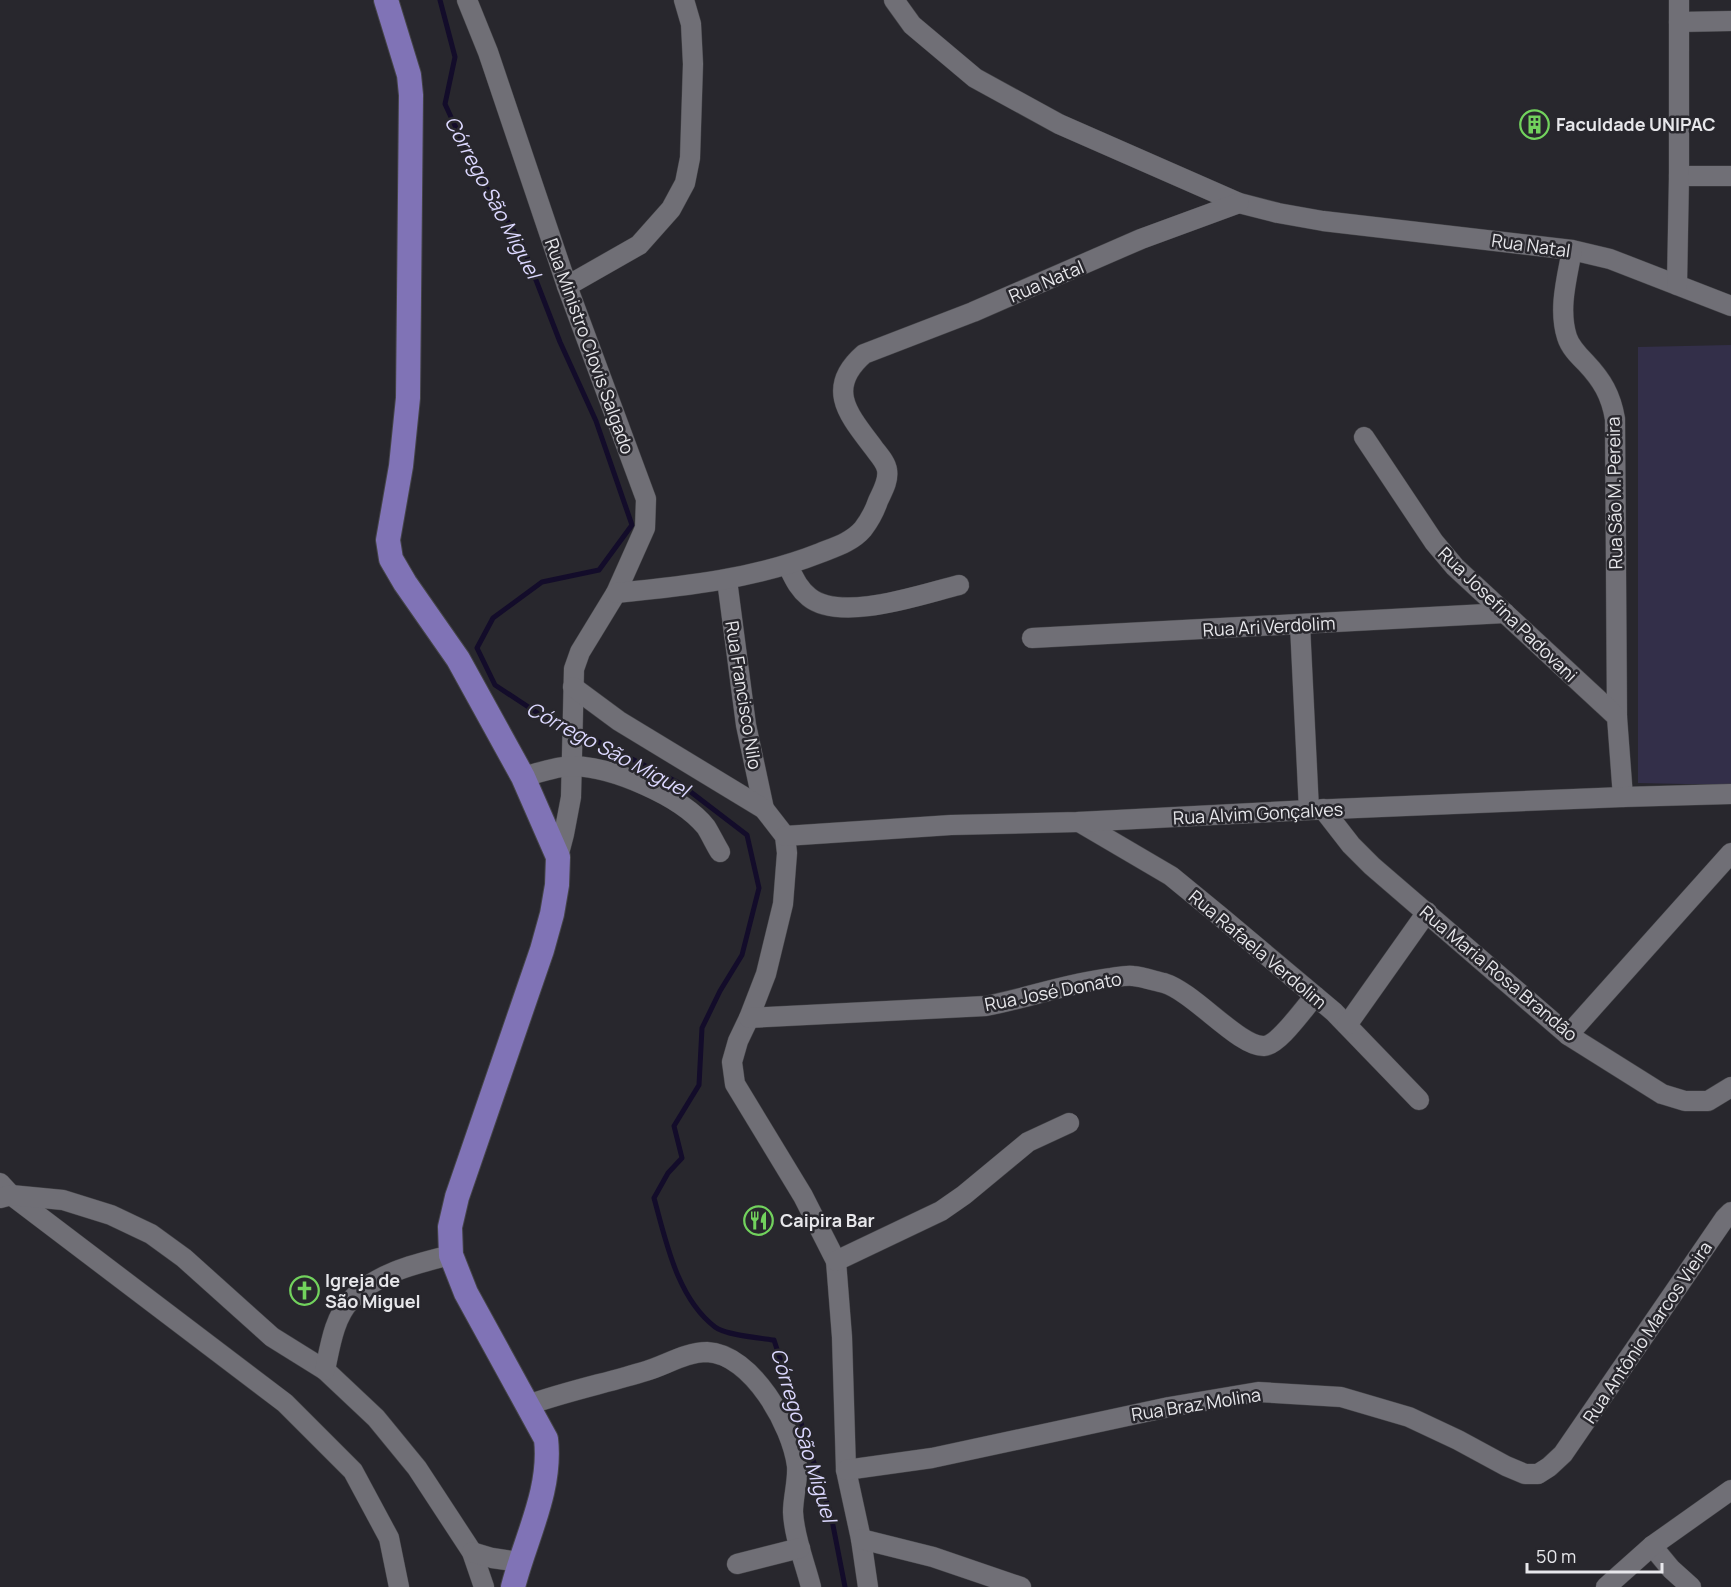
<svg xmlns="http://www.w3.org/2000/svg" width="1731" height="1587" viewBox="0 0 1731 1587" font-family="Manrope,sans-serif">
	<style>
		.green { fill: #332f49 }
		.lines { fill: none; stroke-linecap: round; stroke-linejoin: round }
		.stream { stroke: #130c2a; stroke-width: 5 }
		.minor-casing { stroke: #444448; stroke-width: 21 }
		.major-casing { stroke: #444448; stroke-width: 26 }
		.minor { stroke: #706f76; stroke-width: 20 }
		.major { stroke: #8073b6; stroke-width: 24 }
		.labels { text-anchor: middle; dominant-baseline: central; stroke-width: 5; stroke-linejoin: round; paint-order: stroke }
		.poi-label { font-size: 18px; font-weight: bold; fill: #e7e7eb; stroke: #28272d; text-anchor: start }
		.street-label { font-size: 18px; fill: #e7e7eb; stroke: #28272d }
		.water-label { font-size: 20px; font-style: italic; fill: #dcd8ff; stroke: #28272d }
	</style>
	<rect width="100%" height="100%" fill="#28272d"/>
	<polygon class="green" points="1731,345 1731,785 1638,783 1638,347"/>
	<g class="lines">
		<g class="stream">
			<polyline points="440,0 455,57 445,104 475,169 522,244 560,342 596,421 632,525 599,570 542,582 493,618 477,648 495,685 539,714 569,727"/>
			<path d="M577 731 679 783 747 835 759 888 742 955 720 991 702 1028 699 1085 674 1126 682 1158 668 1173 654 1198C666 1241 677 1298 715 1327 725 1335 760 1338 774 1340L831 1515 845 1587"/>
		</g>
		<defs>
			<g id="minor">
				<polyline points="467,0 488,52 567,286 646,499 645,528 616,593 580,652 574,669 571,797 564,834 558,857"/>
				<polyline points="894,0 912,25 975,78 1059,124 1239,203 1278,213 1323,221 1572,250 1610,259 1731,306"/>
				<polyline points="1679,22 1731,21"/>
				<polyline points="1679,176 1731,176"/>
				<path d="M1572 250C1567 278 1558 309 1567 337 1570 347 1578 355 1586 363 1602 380 1611 395 1615 419L1617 717"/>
				<polyline points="1677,285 1679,176 1679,0"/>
				<polyline points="567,286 639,245 671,209 685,183 690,158 693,64 691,24 684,0"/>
				<polyline points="1364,437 1434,542 1455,567 1617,717 1623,797"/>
				<path d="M788 566C794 578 798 588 809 597 841 623 922 594 959 585"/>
				<polyline points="727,580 746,725 764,809"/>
				<path d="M616 593C686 586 754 579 820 553 835 547 852 542 863 529 869 521 875 510 878 501 882 492 889 481 887 470 886 462 878 454 873 447 848 414 825 388 864 354L973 312 1141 239 1239 203"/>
				<polyline points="1300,625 1309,810"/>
				<polyline points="1032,638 1505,613"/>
				<polyline points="573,687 619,721 764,809 785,836 787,853 783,904 766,974 749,1018 738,1041 732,1062 735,1084 803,1196 836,1261 842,1337 846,1470 861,1539 868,1587"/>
				<path d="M523 777C538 773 557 766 573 766 613 767 681 796 706 827 711 835 715 844 720 852"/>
				<polyline points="1323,809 1351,845 1372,866 1568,1035 1662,1094 1685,1101 1708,1101 1731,1087"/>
				<polyline points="1079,822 1171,876 1221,917 1334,1012 1419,1100"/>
				<polyline points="785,836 951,825 1078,822 1309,810 1623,797 1731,794"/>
				<path d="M749 1018 986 1006C1028 998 1068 983 1111 978 1118 977 1126 975 1133 976 1143 977 1155 981 1164 983 1194 992 1239 1047 1264 1046 1279 1045 1304 1008 1315 996"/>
				<polyline points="1347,1025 1427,912"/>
				<polyline points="1568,1035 1731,853"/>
				<polyline points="0,1183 11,1195 285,1403 353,1471 389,1538 399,1587"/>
				<polyline points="0,1198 11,1195 63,1200 111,1215 151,1234 184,1258 272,1337 325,1370 376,1418 417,1468 472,1552 484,1587"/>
				<polyline points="836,1261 941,1211 964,1195 1028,1142 1069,1123"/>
				<path d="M325 1370C330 1347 334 1317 351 1300 378 1272 415 1264 451 1255"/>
				<path d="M528 1405C567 1391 607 1383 646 1371 666 1365 686 1352 707 1352 752 1354 792 1426 797 1466 798 1482 793 1497 793 1512 794 1537 805 1563 811 1587"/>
				<polyline points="846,1470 932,1458 1169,1407 1258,1392 1341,1397 1409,1417 1458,1440 1506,1466 1525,1474 1538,1474 1549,1467 1563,1454 1725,1218 1731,1212"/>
				<polyline points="861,1539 933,1557 1021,1587"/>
				<polyline points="1652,1546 1671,1569 1691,1587"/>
				<polyline points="472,1552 492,1558 519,1562"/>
				<polyline points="737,1564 800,1548"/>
				<polyline points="1606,1587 1652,1546 1731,1490"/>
			</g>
			<path id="major" d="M386 0 409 75 411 95 408 398 401 466 388 540 391 559 405 583 458 659 523 777 558 857 557 885 552 914 542 950 457 1197 450 1227 451 1255 466 1293 546 1439C552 1490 525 1539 513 1587"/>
		</defs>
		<use href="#minor" class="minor-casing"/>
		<use href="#major" class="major-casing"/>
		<use href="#minor" class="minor"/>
		<use href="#major" class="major"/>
	</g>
	<defs>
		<symbol id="building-ring" viewBox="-11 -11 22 22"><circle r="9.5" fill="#28272d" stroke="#72d25d" stroke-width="1.5"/><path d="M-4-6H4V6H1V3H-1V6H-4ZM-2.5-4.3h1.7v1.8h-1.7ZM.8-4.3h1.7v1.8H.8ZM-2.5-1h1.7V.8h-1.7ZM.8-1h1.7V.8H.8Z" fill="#72d25d"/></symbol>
		<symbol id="restaurant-ring" viewBox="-11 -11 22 22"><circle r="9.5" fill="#28272d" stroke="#72d25d" stroke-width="1.5"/><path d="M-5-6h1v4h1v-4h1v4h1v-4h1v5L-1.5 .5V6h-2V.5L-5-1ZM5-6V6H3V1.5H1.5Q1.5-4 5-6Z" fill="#72d25d"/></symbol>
		<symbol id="church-ring" viewBox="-11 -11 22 22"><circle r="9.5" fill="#28272d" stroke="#72d25d" stroke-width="1.5"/><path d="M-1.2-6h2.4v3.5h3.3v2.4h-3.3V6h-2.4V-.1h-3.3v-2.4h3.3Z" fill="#72d25d"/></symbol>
	</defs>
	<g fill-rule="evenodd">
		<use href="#building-ring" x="1518" y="108" width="33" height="33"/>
		<use href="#restaurant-ring" x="742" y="1204" width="33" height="33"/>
		<use href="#church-ring" x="288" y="1274" width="33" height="33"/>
	</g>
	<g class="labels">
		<g class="poi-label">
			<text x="1556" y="124">Faculdade UNIPAC</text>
			<text x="780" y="1220">Caipira Bar</text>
			<text x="325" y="1280">Igreja de<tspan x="325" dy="21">São Miguel</tspan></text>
		</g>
		<g class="street-label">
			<text transform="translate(1531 245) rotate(8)">Rua Natal</text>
			<text transform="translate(1046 281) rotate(-23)">Rua Natal</text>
			<text transform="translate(590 346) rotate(70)">Rua Ministro Clovis Salgado</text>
			<text transform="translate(1614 493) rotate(-91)">Rua São M. Pereira</text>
			<text transform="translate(1508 614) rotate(44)">Rua Josefina Padovani</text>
			<text transform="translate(1269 626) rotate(-3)">Rua Ari Verdolim</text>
			<text transform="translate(744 695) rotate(81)">Rua Francisco Nilo</text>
			<text transform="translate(1258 813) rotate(-3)">Rua Alvim Gonçalves</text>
			<text transform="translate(1258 949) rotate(40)">Rua Rafaela Verdolim</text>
			<text transform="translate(1499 973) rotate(40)">Rua Maria Rosa Brandão</text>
			<text transform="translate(1053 991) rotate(-11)">Rua José Donato</text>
			<text transform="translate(1647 1332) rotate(-56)">Rua Antônio Marcos Vieira</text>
			<text transform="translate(1196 1404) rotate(-9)">Rua Braz Molina</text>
		</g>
		<g class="water-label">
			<text transform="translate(493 197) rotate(62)">Córrego São Miguel</text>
			<text transform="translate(608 749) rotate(28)">Córrego São Miguel</text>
			<text transform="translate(804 1435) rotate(73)">Córrego São Miguel</text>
		</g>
	</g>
	<path d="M1527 1563v9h135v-9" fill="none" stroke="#e7e7eb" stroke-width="3"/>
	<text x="1536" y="1563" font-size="18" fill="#e7e7eb" stroke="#28272d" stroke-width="4.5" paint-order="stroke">50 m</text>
</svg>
